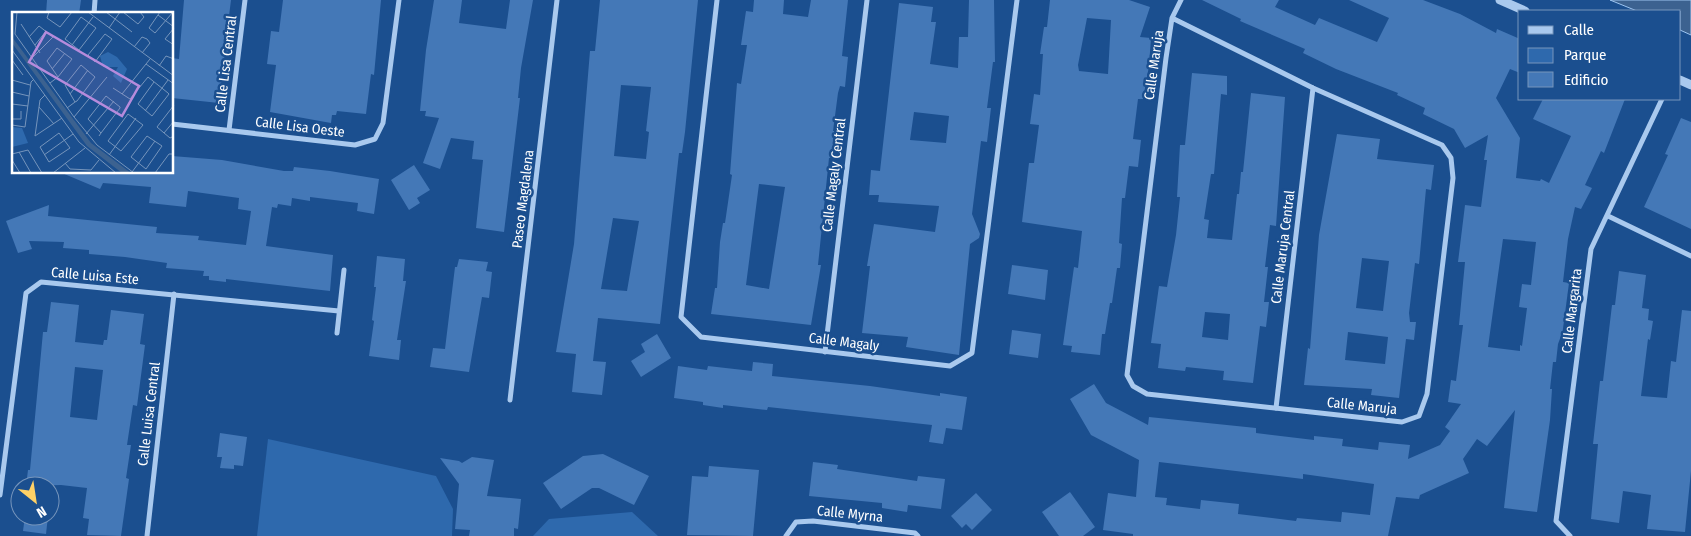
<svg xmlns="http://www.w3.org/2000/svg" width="1691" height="536" viewBox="0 0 1691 536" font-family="'Fira Sans Condensed',sans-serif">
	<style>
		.green { fill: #2e69ad }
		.water { fill: #3c6290; stroke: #9cc4f0 }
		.building { fill: #4478b7; fill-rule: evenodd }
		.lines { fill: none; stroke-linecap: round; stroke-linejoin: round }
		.minor { stroke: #a9c9ee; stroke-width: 5 }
		.tertiary { stroke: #a9c9ee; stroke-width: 9 }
		.labels { text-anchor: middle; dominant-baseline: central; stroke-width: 5; stroke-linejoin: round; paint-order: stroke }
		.street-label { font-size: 14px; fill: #fff; stroke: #1b4f8f }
		.inset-road { fill: none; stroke: #7695bc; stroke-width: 1 }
		.view { fill: #b68bdc; fill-opacity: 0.15; stroke: #b68bdc; stroke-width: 2.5 }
		.inset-edge { fill: none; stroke: #fff; stroke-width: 2.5 }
	</style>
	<rect width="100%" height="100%" fill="#1b4f8f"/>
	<g class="green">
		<polygon points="268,439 436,476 453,509 452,536 257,536"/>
		<polygon points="632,512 658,536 533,536 549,519"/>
	</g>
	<polygon class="water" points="1610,0 1691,0 1691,35 1680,30 1680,11 1637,11"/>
	<g class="building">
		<polygon points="47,0 81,0 79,14 46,14"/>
		<polygon points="184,0 231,0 228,24 232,24 229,53 225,52 219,103 172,98 172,58 179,59"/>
		<polygon points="283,0 381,0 374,75 371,74 366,114 337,111 336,115 332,115 331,123 270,112 276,65 267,64 271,31 279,32"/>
		<polygon points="434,0 462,0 459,23 506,29 510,0 533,0 521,68 518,98 520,98 504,232 476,228 483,160 472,159 474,141 451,138 440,169 423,163 439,118 425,116 426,111 420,111 426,50"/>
		<path d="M600 0H698L685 132 682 153H679L660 324 598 318 593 361 606 362 602 395 572 392 576 354 556 352 574 244 590 51H595ZM621 85 651 87 646 131 649 132 646 159 614 156ZM613 218 639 221 627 291 601 289Z"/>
		<path d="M754 0H784L783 14 808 17 811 0H848L842 56 848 57 845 87 840 86 838 93 833 131H835L832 158H829L818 265H821L811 325 711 314 715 288H717L720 242 723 223H725L732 175 730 174 737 83 741 84 747 45H741L746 11 753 12ZM759 184 785 187 769 289 746 285Z"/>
		<path d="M969 0H994L995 62H993L987 108H991L987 142 981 141 972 214 980 234 979 238 970 244 959 355 906 347 908 337 862 333 870 266H867L874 224 935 232 939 206 878 202 879 195H869L871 170 880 171 899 3 933 7 931 22H936L930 64 958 68 959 37H968ZM914 112 949 116 946 143 910 140Z"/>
		<path d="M1050 0H1129L1150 7 1140 37 1151 38 1149 66 1143 99H1138L1133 139 1141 140 1138 167 1129 166 1125 198H1122L1119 243 1122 244 1120 268H1117L1112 303H1110L1105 334H1102L1100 355 1071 352 1072 346 1063 345 1074 267 1078 268 1082 231 1022 222 1029 163H1034L1039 125 1030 124 1034 94 1040 95 1043 54H1040L1044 27H1047ZM1087 18 1111 20 1108 74 1079 71 1078 65Z"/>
		<path d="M1202 0H1279L1275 7 1315 25 1319 18 1377 42 1389 18 1349 0H1423L1460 14 1496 33 1497 29 1520 39V73L1510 69 1496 98 1520 138 1516 178 1540 181 1541 179 1549 183 1571 136 1533 119 1543 99H1625L1604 153 1601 151 1585 185 1592 188 1581 209 1575 207 1568 239 1563 282 1569 283 1562 336H1561L1558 344 1556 362H1553L1550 389H1552L1550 420 1537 512 1504 508 1515 410 1487 446 1477 439 1463 459 1469 473 1420 495 1419 499 1396 497 1388 536H1133V534L1103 530 1108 493 1136 497 1139 460 1091 435 1070 399 1094 384 1106 403 1148 425 1149 417 1256 428V433L1314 440V436L1343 439 1342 446 1378 450 1379 442 1410 445 1408 459 1440 445 1450 431 1445 427 1461 404 1448 402 1451 380 1456 381 1463 325H1459L1465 262H1458L1465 205 1481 207 1487 160H1484L1488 135 1465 148 1454 129 1423 114 1425 108 1397 95 1398 93 1336 69 1303 53 1305 49 1240 21 1241 19ZM1503 239 1536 242 1531 285 1522 284 1519 307 1527 308 1522 346 1520 345V351L1488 347ZM1159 462 1303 479V474L1374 484 1370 515 1342 512 1341 522 1297 518 1296 521 1238 514 1239 504 1201 500 1200 509 1166 505 1167 498 1155 497Z"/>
		<path d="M1192 73 1227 76V95L1221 94 1214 174H1211L1204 219 1209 220 1207 238 1232 240 1237 194H1239L1241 172H1243L1251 93 1285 97 1276 226 1270 225 1265 267H1268L1264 302H1269L1266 327 1260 326 1253 383 1223 380 1224 371 1186 367 1185 371 1158 368 1161 344 1151 343 1159 286 1167 287 1176 235 1180 197H1177L1180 145H1185ZM1205 312 1230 314 1228 340 1202 337Z"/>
		<polygon points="1681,118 1691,122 1691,229 1644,207 1668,155 1665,154"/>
		<path d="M1337 134 1380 139 1377 159 1434 165 1431 190 1426 189 1419 264 1415 263 1409 313 1410 322H1416L1414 340 1406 339 1399 398 1371 395 1372 389 1304 385 1308 348 1310 349 1319 235ZM1362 258 1389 261 1383 311 1356 308ZM1348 332 1388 337 1385 364 1345 360Z"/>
		<polygon points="172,156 222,160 284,171 293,171 294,167 330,171 379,179 374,214 357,211 358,203 310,197 310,201 292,198 291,206 278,204 277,208 272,207 266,246 333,255 330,291 226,279 226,282 209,280 209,276 203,276 204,271 166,268 167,263 125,257 89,254 89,250 63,248 64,242 29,241 32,249 18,253 6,221 49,205 48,216 157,227 156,233 199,236 198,240 246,245 251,211 238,209 239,198 188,191 186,207 149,203 151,187 103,183 100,189 62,173 172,172"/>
		<polygon points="414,165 430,190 417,198 420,203 409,210 391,180"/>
		<polygon points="377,256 405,259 403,281 406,281 397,340 401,340 399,360 369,356 374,321 372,320 376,287 374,287"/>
		<polygon points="459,259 488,262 486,271 492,272 489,298 482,297 469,372 430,367 433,348 445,349 455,267 457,267"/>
		<polygon points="1012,265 1048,270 1045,300 1008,294"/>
		<polygon points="1619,271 1646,275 1642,308 1649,309 1648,320 1653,321 1650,340 1648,339 1641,396 1667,398 1671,361 1676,362 1682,310 1691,311 1691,471 1685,532 1647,529 1651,495 1623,491 1619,523 1591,519 1598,444 1593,444 1600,381 1603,381 1612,305 1615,305"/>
		<path d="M51 302 79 305 75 342 103 345 104 340H107L111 310 144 314 140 344 145 345 137 406 133 405 127 445H131L126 478 129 479 121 536 87 535 89 519 83 518 87 488 61 485 26 486 28 470H30L43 332H47ZM75 367 103 370 97 420 70 417Z"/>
		<polygon points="1012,330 1041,334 1038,358 1009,354"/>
		<polygon points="657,334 671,358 641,377 631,361 645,352 641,344"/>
		<polygon points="753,362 773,364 772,376 870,386 940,396 940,393 967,397 962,430 946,428 943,444 929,442 932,425 768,407 767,410 723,405 723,408 703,405 703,402 674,398 678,366 707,370 708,366 752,371"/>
		<polygon points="220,433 247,437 243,466 234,465 234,469 220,468 222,457 217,457"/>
		<polygon points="603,454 649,476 634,505 599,488 592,488 561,509 543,483 583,456"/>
		<polygon points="472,457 494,460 487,496 521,499 518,529 514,528 514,536 469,536 470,530 455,529 459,484 440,458 459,461 462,463"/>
		<polygon points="813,462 838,465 837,469 917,481 918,476 945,479 941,509 908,505 907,512 882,508 882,503 809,496"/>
		<polygon points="709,466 759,470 753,536 687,535 692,476 708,477"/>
		<polygon points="1070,492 1095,527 1083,536 1059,536 1042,512"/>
		<polygon points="976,493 992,510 972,530 966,524 962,528 951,516"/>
		<polygon points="25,516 48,516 46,534 23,531"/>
	</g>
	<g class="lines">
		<g class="minor">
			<polyline points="717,0 681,317 701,337 950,366 972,353 1017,0"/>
			<polyline points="94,14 95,0"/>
			<polyline points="1172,18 1313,88 1442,145 1451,158 1453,178 1427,394 1419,416 1402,422 1147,394 1133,386 1127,375 1166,58 1172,18 1181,0"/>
			<polyline points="172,124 355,145 375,139 383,123 399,0"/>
			<polyline points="229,130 245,0"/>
			<polyline points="1608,216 1691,256"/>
			<polyline points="337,333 344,270"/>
			<polyline points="825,352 867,0"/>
			<polyline points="510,400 557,0"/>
			<polyline points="1276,408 1313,88"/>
			<polyline points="0,495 26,293 41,282 339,311"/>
			<polyline points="147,536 174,294"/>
			<polyline points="786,536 796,522 813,521 915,533 918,536"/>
			<polyline points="1570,536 1556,521 1591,249 1662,99"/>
		</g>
		<g class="tertiary">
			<polyline points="1500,0 1525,11"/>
			<polyline points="1680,80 1691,85"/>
		</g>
	</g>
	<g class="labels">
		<g class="street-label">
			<text transform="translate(226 64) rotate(-83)">Calle Lisa Central</text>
			<text transform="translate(1154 65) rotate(-82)">Calle Maruja</text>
			<text transform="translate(300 127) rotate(7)">Calle Lisa Oeste</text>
			<text transform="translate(834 175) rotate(-83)">Calle Magaly Central</text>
			<text transform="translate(523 199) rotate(-83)">Paseo Magdalena</text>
			<text transform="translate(1283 247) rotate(-83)">Calle Maruja Central</text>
			<text transform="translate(95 276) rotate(5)">Calle Luisa Este</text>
			<text transform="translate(1572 311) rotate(-83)">Calle Margarita</text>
			<text transform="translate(844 342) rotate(7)">Calle Magaly</text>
			<text transform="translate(1362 406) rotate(6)">Calle Maruja</text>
			<text transform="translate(149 414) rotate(-83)">Calle Luisa Central</text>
			<text transform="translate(850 514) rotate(6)">Calle Myrna</text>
		</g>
	</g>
	<g transform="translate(12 12)">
		<rect width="161" height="161" fill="#1b4f8f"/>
		<path d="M96 40 105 45 115 57 109 71 101 64 106 55H91L88 44ZM0 115 10 116 16 131 0 135Z" fill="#2e69ad"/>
		<path d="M0 25 79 131 119 161H110L75 134 0 31Z" fill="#3c6290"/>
		<path class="inset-road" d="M5 0 3 22 62 105 85 133 122 161M37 0 35 6 48 15 60 0M76 0 162 64M94 0 120 20M111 0 126 12 132 5 128 0M148 0 137 16 143 21 161 0M146 3 162 15M69 5 84 16 67 38 53 27ZM9 12 28 41M97 16 108 0M162 16 153 27 162 33M93 22 100 27 83 50 76 43ZM17 25 27 14 41 25 20 46M23 33 34 19M60 33 81 5M122 35 130 25 135 27 138 31 130 41M0 38 67 130 104 161M0 48 11 63M134 52 162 72M147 54 154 44 162 47M40 57 53 41M0 68 18 73M38 71 46 65 60 47 45 36 35 49 46 65M101 76 118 87 136 65 156 81 157 82 140 104 126 92 142 70M0 80 17 84M58 82 76 58M110 82 138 47M0 92 16 94M162 93 145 115 158 126 162 124M27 95 42 112M55 96 63 90 65 89 83 65 69 53 53 73 63 90M133 99 156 68M116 102 131 113 109 139 96 129ZM62 105 95 65M0 107H9V99M0 113 13 115 19 70 22 67M47 121 58 136 37 150 28 135ZM152 121 162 109M74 122 102 89M23 124 28 88 33 83M23 124 50 106M87 124 89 121 108 96V95L94 84 76 107 89 121M135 124 150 134 134 157 119 145ZM7 140 19 161M0 142 16 138 30 161M32 143 61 122M97 143 124 106M0 148 8 161M53 151 58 157 79 158 87 148M120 160 143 129M41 161 73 136M143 161 157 142H162"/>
		<path class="view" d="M34 20 127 74 110 104 17 50Z"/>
		<rect width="161" height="161" class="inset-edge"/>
	</g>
	<rect x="1518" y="10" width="162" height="90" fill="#1b4f8f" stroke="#7695bc"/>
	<rect x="1528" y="26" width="25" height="8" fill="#a9c9ee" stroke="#7695bc"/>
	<text x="1564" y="35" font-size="15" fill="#ffffff">Calle</text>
	<rect x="1528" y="48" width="25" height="15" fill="#2e69ad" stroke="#7695bc"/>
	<text x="1564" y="60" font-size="15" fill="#ffffff">Parque</text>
	<rect x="1528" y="72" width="25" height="15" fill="#4478b7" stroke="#7695bc"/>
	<text x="1564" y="85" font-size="15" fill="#ffffff">Edificio</text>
	<g transform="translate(35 501) rotate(150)"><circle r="24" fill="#1b4f8f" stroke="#7695bc"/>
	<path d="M0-4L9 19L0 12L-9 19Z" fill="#ffd166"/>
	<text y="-8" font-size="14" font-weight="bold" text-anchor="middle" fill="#ffffff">N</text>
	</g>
</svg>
